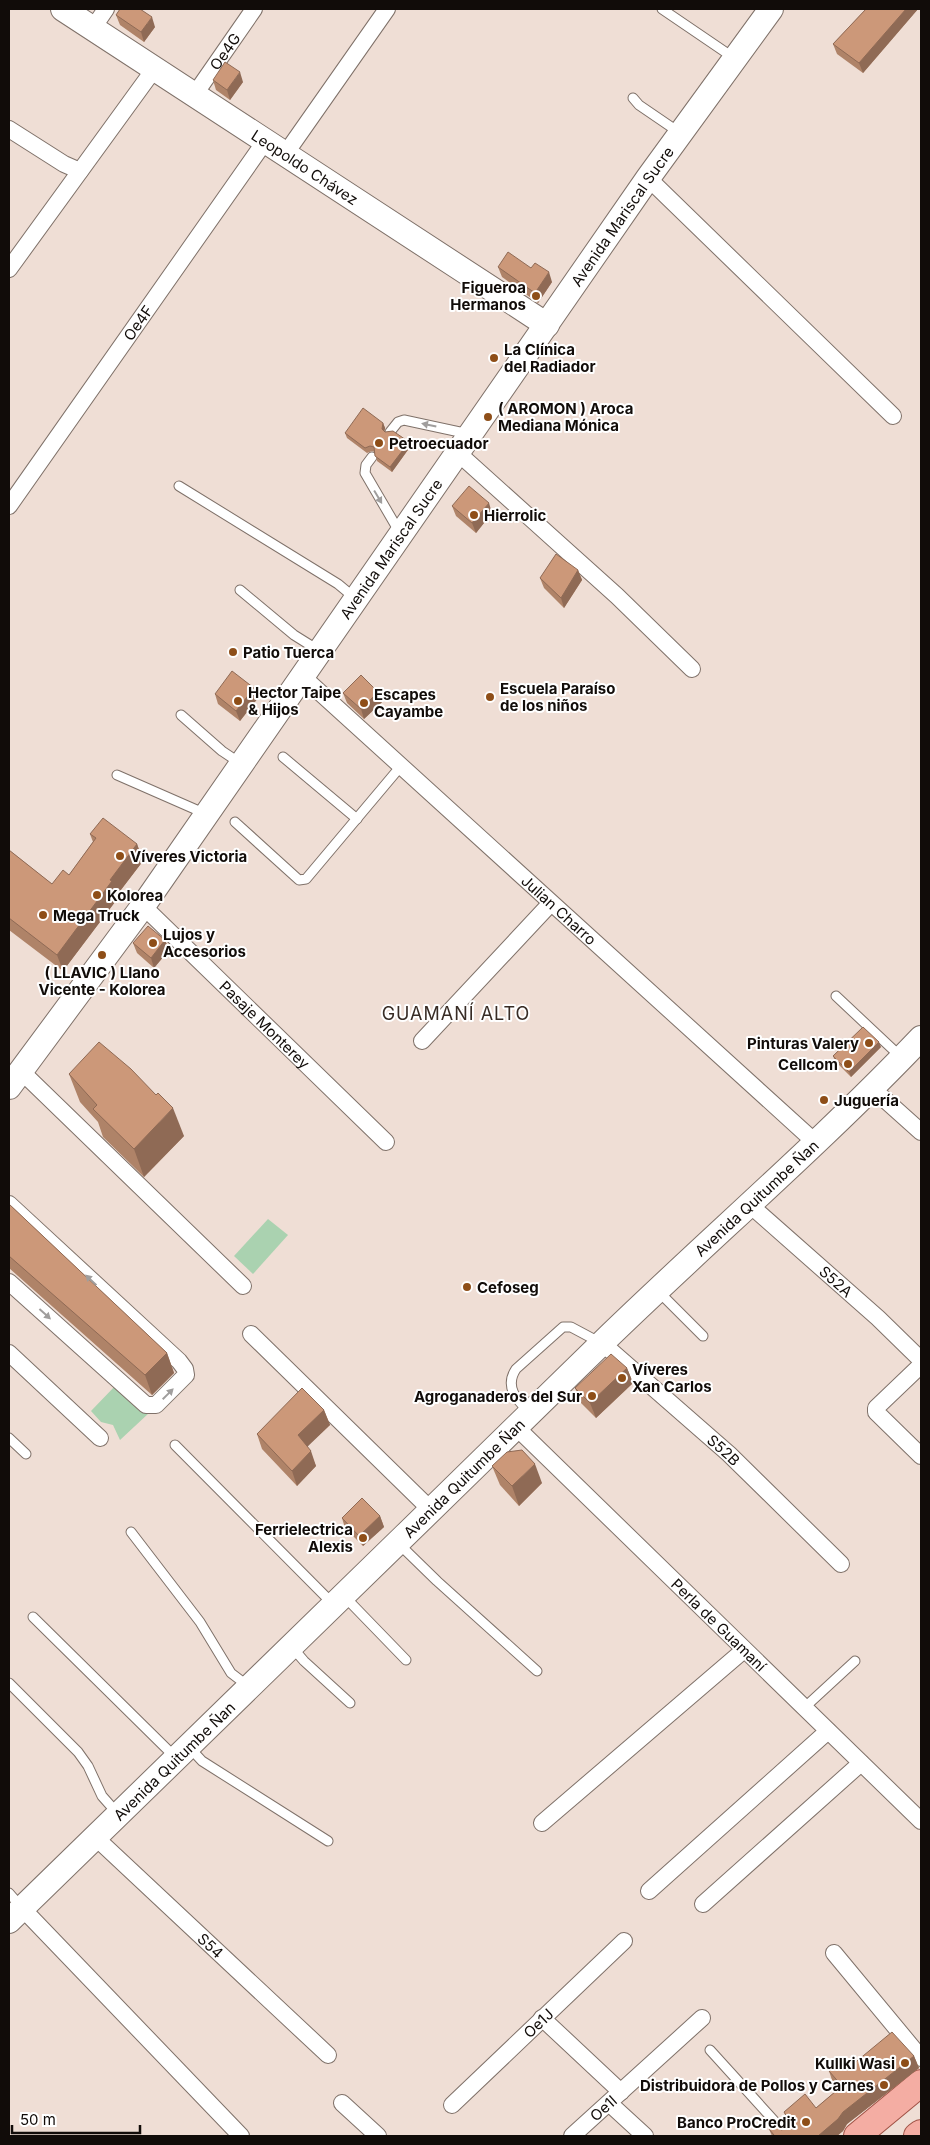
<svg xmlns="http://www.w3.org/2000/svg" width="930" height="2145" viewBox="0 0 930 2145" font-family="Inter,sans-serif">
	<style>
		.green { fill: #aad2b0 }
		.lines { fill: none; stroke-linecap: round; stroke-linejoin: round }
		.lane-casing { stroke: #7f7169; stroke-width: 11 }
		.street-casing { stroke: #7f7169; stroke-width: 18 }
		.secondary-casing { stroke: #7f7169; stroke-width: 26 }
		.primary-casing { stroke: #9f5245; stroke-width: 28 }
		.lane { stroke: #fff; stroke-width: 9 }
		.street { stroke: #fff; stroke-width: 16 }
		.secondary { stroke: #fff; stroke-width: 24 }
		.primary { stroke: #f4ada3; stroke-width: 26 }
		.wall { fill: #af8368 }
		.shaded-wall { fill: #8f6a55 }
		.building { fill: #cc9879; stroke: #8f6a55 }
		.oneway { fill: #a09e9d }
		.poi-dot { fill: #8e4e18; stroke: #fff; stroke-width: 2 }
		.labels { text-anchor: middle; dominant-baseline: central; stroke-width: 4; stroke-linejoin: round; paint-order: stroke }
		.street-label { font-size: 15px; fill: #110c09; stroke: #fff }
		.poi-label { font-size: 15px; font-weight: bold; fill: #110c09; stroke: #fff; text-anchor: start }
		.quarter-label { font-size: 18px; letter-spacing: 1px; fill: #382c25; stroke: #fff }
	</style>
	<rect width="100%" height="100%" fill="#efded5"/>
	<g class="green">
		<polygon points="268,1219 288,1235 253,1274 234,1256"/>
		<polygon points="117,1384 149,1413 120,1440 113,1425 101,1422 91,1411"/>
	</g>
	<g class="lines">
		<defs>
			<g id="lane">
				<polyline points="662,9 734,58"/>
				<polyline points="633,98 639,105 680,133"/>
				<polyline points="390,432 398,422 404,420 469,434"/>
				<polyline points="372,457 366,465 365,473 400,533"/>
				<polyline points="179,486 338,584 356,599"/>
				<polyline points="240,590 294,635 318,650"/>
				<polyline points="181,715 222,751 240,763"/>
				<polyline points="283,757 357,819"/>
				<polyline points="117,775 206,814"/>
				<polyline points="235,822 299,880 306,879 401,766"/>
				<polyline points="836,996 902,1058"/>
				<polyline points="657,1290 703,1336"/>
				<path d="M529 1412C517 1400 504 1387 516 1369L563 1327H571L601 1343"/>
				<polyline points="9,1438 26,1454"/>
				<polyline points="175,1445 333,1604"/>
				<polyline points="131,1532 200,1622 231,1673 248,1686"/>
				<polyline points="398,1543 437,1581 537,1671"/>
				<polyline points="344,1596 406,1660"/>
				<polyline points="33,1617 175,1757"/>
				<polyline points="292,1647 304,1661 350,1703"/>
				<polyline points="9,1683 78,1752 88,1766 102,1796 117,1813"/>
				<polyline points="804,1708 855,1661"/>
				<polyline points="189,1747 202,1761 328,1841"/>
				<polyline points="9,1893 22,1908"/>
				<polyline points="710,2050 788,2136"/>
			</g>
			<g id="street">
				<polyline points="93,28 106,9"/>
				<path id="s1" d="M195 94 254 9"/>
				<polyline points="9,129 64,164 80,171"/>
				<polyline points="286,153 387,9"/>
				<polyline points="648,178 893,416"/>
				<polyline points="9,269 155,68"/>
				<polyline points="458,453 617,596 692,669"/>
				<path id="s2" d="M9 506 266 140"/>
				<path id="s3" d="M303 677 816 1143"/>
				<path id="s4" d="M143 906 386 1142"/>
				<polyline points="422,1041 551,903"/>
				<polyline points="21,1071 243,1286"/>
				<polyline points="873,1089 921,1132"/>
				<polyline points="9,1204 179,1361 185,1369 186,1375 156,1405 146,1405 9,1282"/>
				<path id="s5" d="M750 1205 878 1318 921 1360"/>
				<polyline points="251,1334 430,1509"/>
				<path id="s6" d="M602 1343 729 1454 841 1564"/>
				<polyline points="9,1353 100,1438"/>
				<polyline points="921,1365 876,1408 876,1412 921,1456"/>
				<path id="s7" d="M517 1428 921 1821"/>
				<polyline points="542,1823 744,1650"/>
				<path id="s8" d="M94 1836 328 2055"/>
				<polyline points="649,1891 828,1731"/>
				<polyline points="703,1904 861,1763"/>
				<polyline points="22,1908 241,2136"/>
				<polyline points="834,1953 921,2058"/>
				<polyline points="542,2018 621,2092"/>
				<polyline points="342,2103 378,2136"/>
				<polyline points="609,2103 645,2136"/>
				<path id="s9" d="M452 2105 624 1941"/>
				<path id="s10" d="M572 2136 702 2018"/>
			</g>
			<g id="secondary">
				<path id="s11" d="M63 9 547 325"/>
				<path id="s12" d="M9 1087 143 906 648 178 771 9"/>
				<path id="s13" d="M9 1921C208 1729 405 1535 603 1342 708 1240 820 1144 921 1038"/>
			</g>
			<g id="primary">
				<polyline points="857,2136 921,2083"/>
				<polyline points="917,2136 921,2133"/>
			</g>
		</defs>
		<use href="#lane" class="lane-casing"/>
		<use href="#street" class="street-casing"/>
		<use href="#secondary" class="secondary-casing"/>
		<use href="#primary" class="primary-casing"/>
		<use href="#lane" class="lane"/>
		<use href="#street" class="street"/>
		<use href="#secondary" class="secondary"/>
		<use href="#primary" class="primary"/>
	</g>
	<g class="wall">
		<polygon points="866,9 918,9 863,73 837,54 833,44"/>
		<polygon points="116,15 155,27 144,42 120,25"/>
		<polygon points="213,80 243,82 230,100 216,90"/>
		<polygon points="498,267 552,282 538,303 502,277"/>
		<polygon points="383,423 385,428 384,432 410,447 392,472 377,461 375,452 372,451 367,453 347,438 345,433"/>
		<polygon points="452,506 492,513 476,533 456,516"/>
		<polygon points="578,570 582,580 564,608 544,588 540,578"/>
		<polygon points="378,692 382,702 364,719 347,703 343,693"/>
		<polygon points="215,694 258,698 240,721 218,704"/>
		<polygon points="90,834 137,844 143,861 117,895 118,898 63,971 9,930 9,850 52,884 69,875 93,842"/>
		<polygon points="165,940 169,950 154,968 137,953 133,943"/>
		<polygon points="881,1047 851,1077 835,1061 833,1056"/>
		<polygon points="69,1074 184,1136 144,1177 103,1137 98,1122 80,1102"/>
		<polygon points="9,1204 167,1353 174,1373 152,1395 9,1268"/>
		<polygon points="627,1368 633,1383 596,1418 581,1403 575,1388"/>
		<polygon points="324,1410 330,1425 307,1446 316,1466 297,1486 262,1449 257,1434"/>
		<polygon points="492,1466 542,1483 519,1506 500,1485"/>
		<polygon points="380,1516 384,1527 363,1546 345,1528 342,1518"/>
		<polygon points="914,2056 919,2068 847,2124 843,2131 837,2136 772,2136 769,2129 781,2130 788,2128 789,2125 784,2112 816,2108 838,2089 833,2083 829,2071 852,2065"/>
	</g>
	<g class="shaded-wall">
		<polygon points="906,9 918,9 863,73 859,63"/>
		<polygon points="152,17 155,27 144,42 141,32"/>
		<polygon points="240,72 243,82 230,100 227,90"/>
		<polygon points="549,272 552,282 538,303 535,293"/>
		<polygon points="383,423 385,428 384,434 382,429"/>
		<polygon points="409,442 410,447 392,472 390,467"/>
		<polygon points="489,503 492,513 476,533 472,523"/>
		<polygon points="578,570 582,580 564,608 561,598"/>
		<polygon points="254,688 258,698 240,721 236,711"/>
		<polygon points="378,692 382,702 364,719 361,709"/>
		<polygon points="137,844 143,861 117,895 118,898 63,971 57,955 110,880"/>
		<polygon points="165,940 169,950 154,968 151,958"/>
		<polygon points="879,1042 881,1047 851,1077 849,1072"/>
		<polygon points="173,1108 184,1136 144,1177 134,1149"/>
		<polygon points="167,1353 174,1373 152,1395 145,1375"/>
		<polygon points="627,1368 633,1383 596,1418 590,1403"/>
		<polygon points="324,1410 330,1425 304,1450 298,1435"/>
		<polygon points="311,1451 316,1466 297,1486 292,1471"/>
		<polygon points="535,1464 542,1483 519,1506 512,1486"/>
		<polygon points="380,1516 384,1527 363,1546 359,1536"/>
		<polygon points="914,2056 919,2068 847,2124 843,2131 837,2136 818,2136 843,2112"/>
	</g>
	<g class="building">
		<polygon points="120,9 140,9 152,17 141,32 116,15"/>
		<polygon points="866,9 906,9 859,63 833,44"/>
		<polygon points="225,62 240,72 227,90 213,80"/>
		<polygon points="508,252 531,268 535,263 549,272 535,293 498,267"/>
		<polygon points="363,408 383,423 382,429 385,432 393,431 409,442 390,467 375,456 374,447 370,446 365,448 345,433"/>
		<polygon points="469,486 489,503 472,523 452,506"/>
		<polygon points="556,554 578,570 561,598 540,578"/>
		<polygon points="232,671 254,688 236,711 215,694"/>
		<polygon points="361,675 378,692 361,709 343,693"/>
		<polygon points="103,818 137,844 110,880 112,881 57,955 9,918 9,850 52,884 63,870 69,875 96,838 90,834"/>
		<polygon points="148,926 165,940 151,958 133,943"/>
		<polygon points="863,1027 879,1042 849,1072 833,1056"/>
		<polygon points="99,1042 131,1069 156,1095 158,1093 173,1108 134,1149 93,1109 97,1105 69,1074"/>
		<polygon points="9,1204 167,1353 145,1375 9,1256"/>
		<polygon points="611,1354 627,1368 590,1403 575,1388"/>
		<polygon points="302,1388 324,1410 298,1435 311,1451 292,1471 257,1434"/>
		<polygon points="522,1450 535,1464 512,1486 492,1466 507,1452"/>
		<polygon points="362,1498 380,1516 359,1536 342,1518"/>
		<polygon points="892,2032 914,2056 843,2112 838,2119 818,2136 773,2136 774,2135 769,2129 775,2123 781,2130 788,2128 790,2122 784,2112 805,2094 816,2108 842,2086 829,2071 845,2057 852,2065"/>
	</g>
	<defs><path id="oneway-solid" d="M-6-.8H1V-3.2L6.5 0L1 3.2V.8H-6Z" transform="scale(1.25)"/></defs>
	<g class="oneway">
		<use href="#oneway-solid" transform="translate(429 425) rotate(-168)"/>
		<use href="#oneway-solid" transform="translate(378 497) rotate(59)"/>
		<use href="#oneway-solid" transform="translate(91 1280) rotate(-137)"/>
		<use href="#oneway-solid" transform="translate(45 1314) rotate(42)"/>
		<use href="#oneway-solid" transform="translate(168 1394) rotate(-45)"/>
	</g>
	<g class="poi-dot">
		<circle cx="536" cy="296" r="5"/>
		<circle cx="494" cy="358" r="5"/>
		<circle cx="488" cy="417" r="5"/>
		<circle cx="379" cy="443" r="5"/>
		<circle cx="474" cy="515" r="5"/>
		<circle cx="233" cy="652" r="5"/>
		<circle cx="490" cy="697" r="5"/>
		<circle cx="238" cy="701" r="5"/>
		<circle cx="364" cy="703" r="5"/>
		<circle cx="120" cy="856" r="5"/>
		<circle cx="97" cy="895" r="5"/>
		<circle cx="43" cy="915" r="5"/>
		<circle cx="153" cy="943" r="5"/>
		<circle cx="102" cy="955" r="5"/>
		<circle cx="869" cy="1043" r="5"/>
		<circle cx="848" cy="1064" r="5"/>
		<circle cx="824" cy="1100" r="5"/>
		<circle cx="467" cy="1287" r="5"/>
		<circle cx="622" cy="1378" r="5"/>
		<circle cx="592" cy="1396" r="5"/>
		<circle cx="363" cy="1538" r="5"/>
		<circle cx="905" cy="2063" r="5"/>
		<circle cx="884" cy="2085" r="5"/>
		<circle cx="806" cy="2122" r="5"/>
	</g>
	<g class="labels">
		<g class="street-label">
			<text stroke="none"><textPath href="#s1" startOffset="52">Oe4G</textPath></text>
			<text stroke="none"><textPath href="#s11" startOffset="289">Leopoldo Chávez</textPath></text>
			<text stroke="none"><textPath href="#s12" startOffset="1065">Avenida Mariscal Sucre</textPath></text>
			<text stroke="none"><textPath href="#s2" startOffset="224">Oe4F</textPath></text>
			<text stroke="none"><textPath href="#s12" startOffset="660">Avenida Mariscal Sucre</textPath></text>
			<text stroke="none"><textPath href="#s3" startOffset="346">Julian Charro</textPath></text>
			<text stroke="none"><textPath href="#s4" startOffset="170">Pasaje Monterey</textPath></text>
			<text stroke="none"><textPath href="#s13" startOffset="1040">Avenida Quitumbe Ñan</textPath></text>
			<text stroke="none"><textPath href="#s5" startOffset="115">S52A</textPath></text>
			<text stroke="none"><textPath href="#s6" startOffset="162">S52B</textPath></text>
			<text stroke="none"><textPath href="#s13" startOffset="635">Avenida Quitumbe Ñan</textPath></text>
			<text stroke="none"><textPath href="#s7" startOffset="282">Perla de Guamaní</textPath></text>
			<text stroke="none"><textPath href="#s13" startOffset="230">Avenida Quitumbe Ñan</textPath></text>
			<text stroke="none"><textPath href="#s8" startOffset="160">S54</textPath></text>
			<text stroke="none"><textPath href="#s9" startOffset="119">Oe1J</textPath></text>
			<text stroke="none"><textPath href="#s10" startOffset="42">Oe1I</textPath></text>
		</g>
		<g class="poi-label">
			<text x="526" y="287" text-anchor="end">Figueroa<tspan x="526" dy="17">Hermanos</tspan></text>
			<text x="504" y="349">La Clínica<tspan x="504" dy="17">del Radiador</tspan></text>
			<text x="498" y="408">( AROMON ) Aroca<tspan x="498" dy="17">Mediana Mónica</tspan></text>
			<text x="389" y="443">Petroecuador</text>
			<text x="484" y="515">Hierrolic</text>
			<text x="243" y="652">Patio Tuerca</text>
			<text x="500" y="688">Escuela Paraíso<tspan x="500" dy="17">de los niños</tspan></text>
			<text x="248" y="692">Hector Taipe<tspan x="248" dy="17">&amp; Hijos</tspan></text>
			<text x="374" y="694">Escapes<tspan x="374" dy="17">Cayambe</tspan></text>
			<text x="130" y="856">Víveres Victoria</text>
			<text x="107" y="895">Kolorea</text>
			<text x="53" y="915">Mega Truck</text>
			<text x="163" y="934">Lujos y<tspan x="163" dy="17">Accesorios</tspan></text>
			<text x="102" y="972" text-anchor="middle">( LLAVIC ) Llano<tspan x="102" dy="17">Vicente - Kolorea</tspan></text>
			<text x="859" y="1043" text-anchor="end">Pinturas Valery</text>
			<text x="838" y="1064" text-anchor="end">Cellcom</text>
			<text x="834" y="1100">Juguería</text>
			<text x="477" y="1287">Cefoseg</text>
			<text x="632" y="1369">Víveres<tspan x="632" dy="17">Xan Carlos</tspan></text>
			<text x="582" y="1396" text-anchor="end">Agroganaderos del Sur</text>
			<text x="353" y="1529" text-anchor="end">Ferrielectrica<tspan x="353" dy="17">Alexis</tspan></text>
			<text x="895" y="2063" text-anchor="end">Kullki Wasi</text>
			<text x="874" y="2085" text-anchor="end">Distribuidora de Pollos y Carnes</text>
			<text x="796" y="2122" text-anchor="end">Banco ProCredit</text>
		</g>
		<g class="quarter-label">
			<text x="456" y="1013">GUAMANÍ ALTO</text>
		</g>
	</g>
	<rect width="930" height="2145" fill="none" stroke="#110c09" stroke-width="20"/>
	<path d="M12 2125v8h128v-8" fill="none" stroke="#110c09" stroke-width="2.5"/>
	<text x="20" y="2125" font-size="15" fill="#110c09" stroke="#ffffff" stroke-width="4" paint-order="stroke">50 m</text>
</svg>
